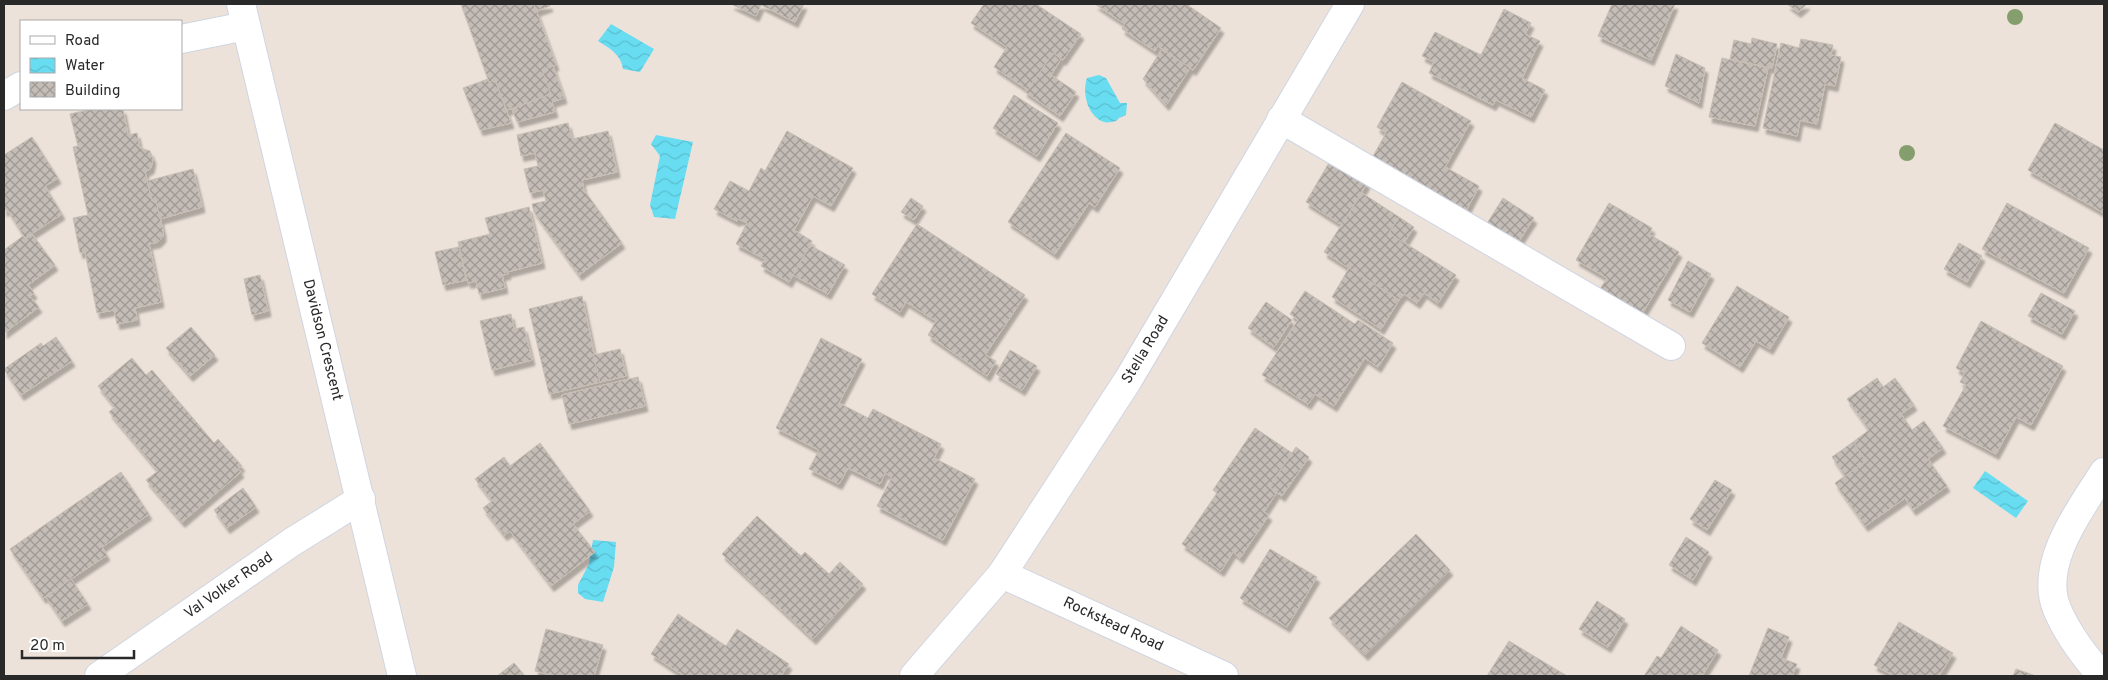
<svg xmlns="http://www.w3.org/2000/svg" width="2108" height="680" viewBox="0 0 2108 680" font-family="Overpass,sans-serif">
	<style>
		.water { fill: url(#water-waves) }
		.building { fill: url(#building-cross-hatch); stroke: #c7beb3; filter: url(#shadow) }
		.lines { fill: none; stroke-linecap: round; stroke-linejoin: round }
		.street-casing { stroke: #cfd5e2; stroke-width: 30 }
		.secondary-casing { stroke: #cfd5e2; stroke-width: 30 }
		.street { stroke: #fff; stroke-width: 28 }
		.secondary { stroke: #fff; stroke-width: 28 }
		.tree { fill: #859e6e }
		.labels { text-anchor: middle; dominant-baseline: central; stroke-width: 4; stroke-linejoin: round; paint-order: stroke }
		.street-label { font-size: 15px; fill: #292929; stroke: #fff }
	</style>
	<defs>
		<pattern id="water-waves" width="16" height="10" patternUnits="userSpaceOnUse" patternTransform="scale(1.25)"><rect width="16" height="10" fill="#68ddf2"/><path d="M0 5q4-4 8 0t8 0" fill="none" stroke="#5abed0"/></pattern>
		<pattern id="building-cross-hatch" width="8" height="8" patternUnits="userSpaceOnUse" patternTransform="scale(1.25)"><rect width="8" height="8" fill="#c4bcb6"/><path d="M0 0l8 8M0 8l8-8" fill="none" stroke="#9f9994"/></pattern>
		<filter id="shadow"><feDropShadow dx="3" dy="5.5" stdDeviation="1" flood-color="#0004"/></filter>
	</defs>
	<rect width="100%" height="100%" fill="#ece2d9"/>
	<g class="water">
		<path d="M611 24 654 49 640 72 623 69C621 54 609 48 598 41Z"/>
		<path d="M1099 75 1106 78 1120 103H1127L1126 115 1119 118 1116 121C1112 122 1107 123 1104 122 1087 116 1082 92 1087 78Z"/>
		<polygon points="656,135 693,142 675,219 654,217 650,205 660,156 651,144"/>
		<polygon points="1985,471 2028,501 2016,518 1973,488"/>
		<polygon points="593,540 616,542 614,567 603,602 585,599 578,593 578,585 589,564"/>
	</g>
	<g class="building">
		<polygon points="461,4 534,4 556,65 542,70 551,94 507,110 495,80 489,82"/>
		<polygon points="534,4 549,4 550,6 536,11"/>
		<polygon points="731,4 804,4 795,22 761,5 756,16"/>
		<polygon points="984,4 1036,4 1081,34 1063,60 1053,53 1028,90 994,67 1007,47 971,23"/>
		<polygon points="1095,4 1190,4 1189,6 1221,28 1193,70 1158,46 1155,51 1122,29 1125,24"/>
		<polygon points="1612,4 1675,4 1651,60 1598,36"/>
		<polygon points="1787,4 1807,4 1798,12"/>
		<polygon points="1504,9 1531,23 1525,34 1540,41 1522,78 1545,90 1531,117 1496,100 1493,105 1429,73 1434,62 1422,56 1435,32 1481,55"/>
		<polygon points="1752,38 1777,44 1772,68 1730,59 1734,40 1751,44"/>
		<polygon points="1801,39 1833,45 1831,55 1841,57 1835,86 1825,84 1817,124 1800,120 1797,136 1763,128 1781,43 1799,48"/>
		<polygon points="1162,49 1190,68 1166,105 1143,79"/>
		<polygon points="1053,53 1061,59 1051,75 1076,92 1060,116 1024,91 1026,89 1028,90"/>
		<polygon points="1676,54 1705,68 1699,103 1665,86"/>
		<polygon points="1722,58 1768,68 1755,126 1709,117"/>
		<polygon points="553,66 564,98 552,102 555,112 517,122 512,109 551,94 542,70"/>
		<polygon points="488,79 489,82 495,80 511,123 480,130 463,88"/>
		<polygon points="1402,82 1471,121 1445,167 1479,186 1465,213 1371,160 1386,133 1377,127"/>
		<polygon points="1014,95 1058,123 1037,156 993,128"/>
		<polygon points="92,109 123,109 128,135 137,133 140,148 150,151 153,159 151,168 145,172 152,201 156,200 163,231 163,237 158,242 149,244 161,302 135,308 137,320 117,324 114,310 97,313 85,252 80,253 73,218 88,215 73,147 78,146 70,114"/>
		<polygon points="568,123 572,139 608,131 617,172 582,180 584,190 622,243 579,275 534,212 532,204 546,201 543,190 530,193 524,169 538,166 535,153 521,156 517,135"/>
		<polygon points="2055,123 2104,150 2104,213 2028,170"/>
		<polygon points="787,131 853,168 831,206 813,196 794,230 812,241 789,282 761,266 765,259 736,244 747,223 739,219 737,221 714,209 730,181 749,191 761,168 765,171"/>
		<polygon points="1066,133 1120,168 1095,207 1089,203 1055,254 1008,222"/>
		<polygon points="32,137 58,178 45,186 62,214 25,238 7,209 4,211 4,155"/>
		<polygon points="1330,161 1367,183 1342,225 1306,202"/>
		<polygon points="193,169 202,207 160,219 156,200 152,201 147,181"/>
		<polygon points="1362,193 1399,217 1389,233 1456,275 1438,303 1424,293 1417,303 1404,294 1399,300 1324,252"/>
		<polygon points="911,198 923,206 914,220 901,212"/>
		<polygon points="1503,198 1534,218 1517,244 1486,225"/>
		<polygon points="1609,203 1652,228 1649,234 1679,252 1642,314 1600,289 1607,278 1576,260"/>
		<polygon points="2007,203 2089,248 2064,293 1982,249"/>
		<polygon points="529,207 542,263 507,272 508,274 502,275 505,288 479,294 476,281 468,283 458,242 490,234 485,218"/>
		<polygon points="1399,217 1414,227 1404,243 1389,233"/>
		<polygon points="917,224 1025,295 985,355 996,361 987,376 928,335 936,321 906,302 900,312 872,294"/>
		<polygon points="32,234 55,265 28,285 34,293 30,296 39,307 4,333 4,250 23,236 26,239"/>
		<polygon points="1959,243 1982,256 1967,282 1944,269"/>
		<polygon points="810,245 845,265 828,294 793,275"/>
		<polygon points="459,247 466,280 443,285 435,252"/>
		<polygon points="1688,261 1711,274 1690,312 1668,300"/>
		<polygon points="1349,268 1399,300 1381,329 1332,297"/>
		<polygon points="260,275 268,311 252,315 244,279"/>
		<polygon points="1737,286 1789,317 1770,349 1756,341 1740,367 1702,343"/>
		<polygon points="1305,291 1355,324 1358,320 1393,343 1378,367 1365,358 1334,406 1315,394 1308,404 1262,375 1298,320 1290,314"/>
		<polygon points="2041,293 2075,311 2062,334 2028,316"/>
		<polygon points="582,296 600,382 549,394 529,309"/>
		<polygon points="1266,302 1292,320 1274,347 1248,328"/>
		<polygon points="511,314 514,329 524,327 532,360 492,370 480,321"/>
		<polygon points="1981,321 2063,366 2031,425 2016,417 1996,454 1943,426 1966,385 1960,382 1965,373 1956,368"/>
		<polygon points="191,327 215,355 190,376 166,348"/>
		<polygon points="56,337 72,361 21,395 4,369 41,343 43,346"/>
		<polygon points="821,338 862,359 839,403 868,418 873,409 941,444 934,458 975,479 943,540 877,506 892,477 885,473 880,484 848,468 839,484 809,469 819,450 776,428"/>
		<polygon points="620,349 626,376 600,382 593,355"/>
		<polygon points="1010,350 1037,366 1022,390 996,374"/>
		<polygon points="132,358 146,375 152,370 214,443 218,439 242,466 238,468 241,472 182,522 146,480 158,471 109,412 115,407 98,386"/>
		<polygon points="638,377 645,406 569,424 562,395"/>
		<polygon points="1877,378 1883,387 1895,378 1914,405 1901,414 1912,430 1924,421 1943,448 1928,459 1947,486 1913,510 1905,498 1865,526 1835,483 1866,461 1853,442 1869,430 1847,399"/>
		<polygon points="1255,428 1292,453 1269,487 1277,492 1264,512 1269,515 1240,558 1233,552 1221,571 1182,544 1217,493 1213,490"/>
		<polygon points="1853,442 1866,461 1845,476 1832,457"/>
		<polygon points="540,443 590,511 573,524 595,552 551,586 510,531 504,535 483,508 492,501 475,479 504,457 510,466"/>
		<polygon points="1296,447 1309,457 1282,496 1269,487"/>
		<polygon points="121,472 149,514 102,547 107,555 43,598 10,549"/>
		<polygon points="1715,480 1732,490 1707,530 1690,519"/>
		<polygon points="243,488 256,507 227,528 214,510"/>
		<polygon points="757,516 801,556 805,552 829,574 840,562 863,584 813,639 722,554"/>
		<polygon points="1416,534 1450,570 1365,655 1329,618"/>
		<polygon points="1686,537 1709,552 1693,580 1669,565"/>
		<polygon points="1270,549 1317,577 1287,627 1240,598"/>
		<polygon points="71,579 88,604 62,621 46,597"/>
		<polygon points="1597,601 1625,619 1608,647 1579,629"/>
		<polygon points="678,614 726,646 737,629 789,664 781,676 684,676 651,654"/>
		<polygon points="1899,622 1953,653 1939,676 1894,676 1874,665"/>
		<polygon points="1681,626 1718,650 1702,676 1644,676 1657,656 1661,658"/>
		<polygon points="1768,628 1789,637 1781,658 1797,664 1792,676 1749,676"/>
		<polygon points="546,629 603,645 594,676 546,676 547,674 535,671"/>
		<polygon points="1509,641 1567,676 1487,676"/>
		<polygon points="514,663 525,676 497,676"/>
		<polygon points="2016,669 2036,676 2013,676"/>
	</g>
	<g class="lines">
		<defs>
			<g id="street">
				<polyline points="241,4 402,676"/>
				<polyline points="181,39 246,26"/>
				<polyline points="4,96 21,86"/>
				<polyline points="1281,119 1671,346"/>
				<polyline points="1002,574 1224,676"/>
				<polyline points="99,676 292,542 361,499"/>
				<path d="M2102 676C2085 657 2067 633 2057 609 2038 564 2081 508 2104 472"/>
			</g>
			<polyline id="secondary" points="914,676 1002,574 1128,380 1350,4"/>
		</defs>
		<use href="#street" class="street-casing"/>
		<use href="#secondary" class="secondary-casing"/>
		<use href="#street" class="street"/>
		<use href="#secondary" class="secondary"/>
	</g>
	<g class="tree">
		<circle cx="2015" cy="17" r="8"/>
		<circle cx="1907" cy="153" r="8"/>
	</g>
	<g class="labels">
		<g class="street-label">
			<text transform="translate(322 340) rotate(76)">Davidson Crescent</text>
			<text transform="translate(1146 350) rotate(-59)">Stella Road</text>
			<text transform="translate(229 586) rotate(-35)">Val Volker Road</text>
			<text transform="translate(1113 625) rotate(25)">Rockstead Road</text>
		</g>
	</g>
	<rect width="2108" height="680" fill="none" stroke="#292929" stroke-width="10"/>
	<rect x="20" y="20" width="162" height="90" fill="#ffffff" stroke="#a9a9a9"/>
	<rect x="30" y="36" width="25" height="8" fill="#ffffff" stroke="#a9a9a9"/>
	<text x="65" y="45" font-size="15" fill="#292929">Road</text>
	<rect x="30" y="58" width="25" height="15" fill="url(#water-waves)" stroke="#a9a9a9"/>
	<text x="65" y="70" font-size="15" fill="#292929">Water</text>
	<rect x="30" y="82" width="25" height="15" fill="url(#building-cross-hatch)" stroke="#a9a9a9"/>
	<text x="65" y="95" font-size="15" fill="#292929">Building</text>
	<path d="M22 650v8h112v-8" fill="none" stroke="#292929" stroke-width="2.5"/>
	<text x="30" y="650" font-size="15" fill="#292929" stroke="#ffffff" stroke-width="4" paint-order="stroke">20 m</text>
</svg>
